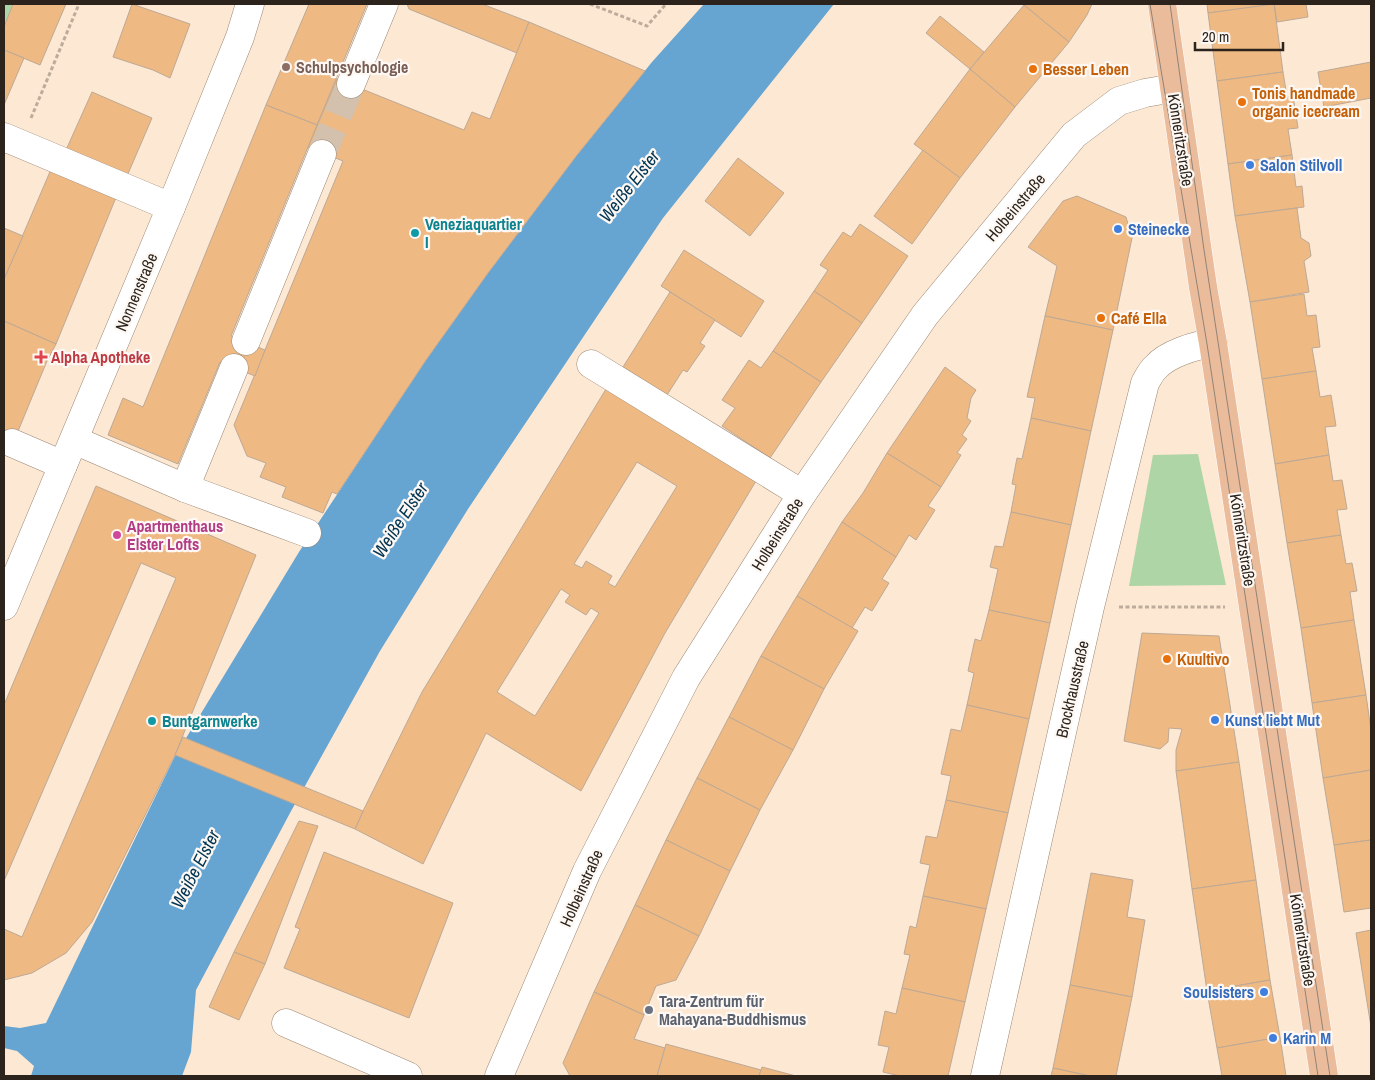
<svg xmlns="http://www.w3.org/2000/svg" width="1375" height="1080" viewBox="0 0 1375 1080" font-family="'Archivo Narrow',sans-serif">
	<style>
		.green { fill: #aed5a5 }
		.water { fill: #66a4d1 }
		.building { fill: #eeb983; stroke: #bda995; fill-rule: evenodd }
		.lines { fill: none; stroke-linecap: round; stroke-linejoin: round }
		.minor-tunnel { stroke: #d3c1ae; stroke-width: 28; stroke-dasharray: 28 14; stroke-linecap: butt }
		.minor-casing { stroke: #9c8875; stroke-width: 29 }
		.major-casing { stroke: #fff; stroke-width: 29 }
		.path { stroke: #bdac9b; stroke-width: 3; stroke-dasharray: 4 2.5; stroke-linecap: butt }
		.minor { stroke: #fff; stroke-width: 28 }
		.major { stroke: #ebbc9c; stroke-width: 28 }
		.tram { stroke: #918375; stroke-width: 1 }
		.education-dot { fill: #8d6e63; stroke: #fdf8f4; stroke-width: 2 }
		.food-dot { fill: #e8710a; stroke: #fdf8f4; stroke-width: 2 }
		.shop-dot { fill: #3f7fe0; stroke: #fdf8f4; stroke-width: 2 }
		.culture-dot { fill: #0f9aa8; stroke: #fdf8f4; stroke-width: 2 }
		.health-dot { fill: #e0444e; stroke: #fdf8f4; stroke-width: 2 }
		.hotel-dot { fill: #d1479c; stroke: #fdf8f4; stroke-width: 2 }
		.worship-dot { fill: #6b7280; stroke: #fdf8f4; stroke-width: 2 }
		.labels { text-anchor: middle; dominant-baseline: central; stroke-width: 4.5; stroke-linejoin: round; paint-order: stroke }
		.education-label { font-size: 16px; font-weight: bold; fill: #785e54; stroke: #fdf8f4; text-anchor: start }
		.food-label { font-size: 16px; font-weight: bold; fill: #c56008; stroke: #fdf8f4; text-anchor: start }
		.street-label { font-size: 16px; fill: #2c241c; stroke: #fdf8f4 }
		.shop-label { font-size: 16px; font-weight: bold; fill: #366cbe; stroke: #fdf8f4; text-anchor: start }
		.culture-label { font-size: 16px; font-weight: bold; fill: #0d838f; stroke: #fdf8f4; text-anchor: start }
		.health-label { font-size: 16px; font-weight: bold; fill: #be3a42; stroke: #fdf8f4; text-anchor: start }
		.hotel-label { font-size: 16px; font-weight: bold; fill: #b23c85; stroke: #fdf8f4; text-anchor: start }
		.worship-label { font-size: 16px; font-weight: bold; fill: #5b616d; stroke: #fdf8f4; text-anchor: start }
		.water-label { font-size: 18px; font-style: italic; fill: #003452; stroke: #fdf8f4 }
	</style>
	<rect width="100%" height="100%" fill="#fde8d3"/>
	<g class="green">
		<polygon points="4,4 14,4 4,28"/>
		<polygon points="1198,454 1226,585 1129,586 1153,455"/>
	</g>
	<polygon class="water" points="704,4 834,4 663,218 468,509 380,651 290,813 196,990 191,1052 182,1076 31,1076 34,1066 17,1051 4,1048 4,1026 20,1028 46,1023 174,758 299,552 426,360 488,273 577,155 652,62"/>
	<g class="building">
		<polygon points="13,4 66,4 40,65 4,50 4,27"/>
		<polygon points="132,4 190,24 170,78 153,70 113,57"/>
		<polygon points="309,4 367,4 317,125 266,105"/>
		<polygon points="407,4 482,4 529,22 517,53 409,9"/>
		<polygon points="1024,4 1092,4 1087,15 1069,42 1024,5"/>
		<polygon points="1207,4 1263,4 1264,6 1208,13"/>
		<polygon points="1274,4 1306,4 1308,17 1277,22"/>
		<polygon points="1274,4 1283,72 1217,81 1208,13"/>
		<polygon points="1024,5 1069,42 1015,107 970,69"/>
		<polygon points="940,16 984,52 970,69 926,33"/>
		<polygon points="529,22 645,71 577,155 488,273 426,360 337,494 332,492 323,513 282,497 286,487 260,477 266,463 247,456 234,425 343,161 308,147 337,79 464,130 472,112 490,119"/>
		<polygon points="4,50 24,58 4,105"/>
		<polygon points="1371,62 1371,98 1324,107 1318,72"/>
		<polygon points="970,69 1015,107 960,178 914,144"/>
		<polygon points="1283,72 1287,97 1293,96 1298,128 1288,129 1292,155 1228,164 1217,81"/>
		<polygon points="92,92 152,118 127,176 66,150"/>
		<polygon points="266,105 317,125 231,336 265,350 255,376 220,362 178,464 108,435 123,398 143,407"/>
		<polygon points="923,150 960,178 912,244 874,216"/>
		<polygon points="1292,155 1296,187 1302,186 1304,207 1235,216 1228,164"/>
		<polygon points="738,158 784,193 750,236 705,201"/>
		<polygon points="52,167 117,195 56,344 4,321 4,279"/>
		<polygon points="1077,196 1126,217 1132,238 1113,330 1045,316 1057,266 1028,247 1063,201"/>
		<polygon points="1297,208 1301,238 1309,243 1311,256 1304,261 1309,292 1250,302 1235,216"/>
		<polygon points="860,224 908,256 862,323 814,291 828,270 820,265 843,232 851,237"/>
		<polygon points="4,228 23,236 4,279"/>
		<polygon points="684,250 764,301 741,337 661,286"/>
		<polygon points="814,291 862,323 821,382 773,351"/>
		<polygon points="670,292 715,320 700,343 705,346 687,372 683,370 667,395 623,367"/>
		<polygon points="1304,294 1307,316 1316,315 1320,347 1312,348 1316,371 1262,379 1250,302"/>
		<polygon points="1045,316 1113,330 1091,431 1031,418 1035,398 1027,397"/>
		<polygon points="4,321 56,344 47,361 16,436 4,430"/>
		<polygon points="773,351 821,382 770,458 722,426 735,408 722,400 749,360 761,368"/>
		<polygon points="945,367 976,390 971,398 967,418 971,421 962,435 967,439 957,453 961,455 941,487 887,453"/>
		<polygon points="1316,371 1320,397 1331,395 1336,426 1325,427 1329,455 1275,464 1262,379"/>
		<path d="M606 389 756 481 665 633 581 791 486 733 423 864 355 829 363 811 422 692ZM637 462 677 486 615 587 608 583 612 576 586 561 582 568 574 564ZM561 589 570 595 565 602 586 615 591 608 599 613 535 716 497 692Z"/>
		<polygon points="1031,418 1091,431 1071,525 1011,512 1016,485 1012,484 1017,458 1022,459"/>
		<polygon points="887,453 941,487 928,506 935,510 916,540 909,535 896,557 842,522 863,493"/>
		<polygon points="1329,455 1333,481 1342,480 1347,509 1337,510 1341,535 1287,543 1275,464"/>
		<polygon points="96,486 256,555 175,755 92,922 66,953 32,973 4,980 4,929 22,937 176,578 141,563 4,881 4,705"/>
		<polygon points="1011,512 1071,525 1050,623 989,610 998,569 990,567 995,546 1003,547"/>
		<polygon points="842,522 896,557 882,579 889,583 872,611 865,607 852,628 797,596"/>
		<polygon points="1341,535 1346,564 1352,563 1357,591 1350,592 1354,620 1301,628 1287,543"/>
		<polygon points="797,596 858,631 824,689 761,656"/>
		<polygon points="989,610 1050,623 1029,719 967,705 974,673 968,671 975,639 981,641"/>
		<polygon points="1354,620 1366,695 1312,703 1301,628"/>
		<polygon points="1142,633 1219,636 1239,762 1176,771 1176,750 1182,729 1169,728 1168,742 1160,749 1124,741"/>
		<polygon points="761,656 824,689 793,750 729,717"/>
		<polygon points="1366,695 1371,730 1371,770 1323,778 1312,703"/>
		<polygon points="967,705 1029,719 1008,813 946,800 951,776 941,774 951,729 961,731"/>
		<polygon points="729,717 793,750 760,810 697,778"/>
		<polygon points="183,737 363,811 355,829 175,755"/>
		<polygon points="1239,762 1256,880 1192,889 1176,771"/>
		<polygon points="1371,770 1371,840 1334,845 1323,778"/>
		<polygon points="697,778 760,810 730,871 666,840"/>
		<polygon points="946,800 1008,813 986,909 923,896 930,865 920,863 926,836 937,838"/>
		<polygon points="299,821 318,826 265,964 234,952"/>
		<polygon points="666,840 730,871 699,936 635,905"/>
		<polygon points="1371,840 1371,908 1344,912 1334,845"/>
		<polygon points="324,852 453,903 409,1018 284,968 300,929 295,927"/>
		<polygon points="1091,873 1133,880 1127,917 1145,920 1132,997 1070,985"/>
		<polygon points="1256,880 1270,980 1207,991 1192,889"/>
		<polygon points="923,896 986,909 965,1002 902,988 910,955 904,954 910,926 916,928"/>
		<polygon points="635,905 699,936 676,980 656,986 644,1015 594,992"/>
		<polygon points="1371,930 1371,1027 1356,933"/>
		<polygon points="234,952 265,964 239,1020 209,1007"/>
		<polygon points="1270,980 1280,1037 1217,1048 1207,991"/>
		<polygon points="1070,985 1132,997 1116,1076 1090,1076 1053,1068"/>
		<polygon points="902,988 965,1002 948,1076 900,1076 883,1072 889,1047 878,1045 885,1011 896,1014"/>
		<polygon points="594,992 644,1015 634,1039 665,1048 657,1076 570,1076 563,1063"/>
		<polygon points="1280,1037 1286,1076 1222,1076 1217,1048"/>
		<polygon points="666,1044 761,1070 759,1076 657,1076"/>
		<polygon points="762,1067 796,1076 759,1076"/>
		<polygon points="1053,1068 1090,1076 1051,1076"/>
	</g>
	<g class="lines">
		<polyline class="minor-tunnel" points="322,154 351,84"/>
		<defs>
			<g id="minor">
				<polyline points="351,84 384,4"/>
				<polyline points="4,139 4,137 171,207"/>
				<polyline points="246,341 322,154"/>
				<polyline points="591,364 802,494"/>
				<polyline points="74,440 185,488 307,533"/>
				<polyline points="12,443 63,465"/>
				<polyline points="185,488 234,368"/>
				<polyline points="4,606 171,207 240,37 250,4"/>
				<polyline points="286,1023 408,1076"/>
				<polyline points="499,1076 587,871 686,678 802,494 925,315 1074,135 1119,101 1145,93 1174,88"/>
				<path d="M985 1076 1090 607 1145 383C1148 378 1151 371 1156 367 1167 354 1196 345 1213 343"/>
			</g>
			<polyline id="major" points="1162,4 1203,287 1213,343 1324,1076"/>
		</defs>
		<use href="#minor" class="minor-casing"/>
		<use href="#major" class="major-casing"/>
		<g class="path">
			<polyline points="590,4 647,26 666,4"/>
			<polyline points="31,118 79,4"/>
			<polyline points="1119,607 1225,607"/>
		</g>
		<use href="#minor" class="minor"/>
		<use href="#major" class="major"/>
		<g class="tram">
			<polyline points="1150,4 1207,344 1318,1076"/>
			<polyline points="1170,4 1204,250 1330,1076"/>
		</g>
	</g>
	<circle class="education-dot" cx="286" cy="67" r="5"/>
	<g class="food-dot">
		<circle cx="1033" cy="69" r="5"/>
		<circle cx="1242" cy="102" r="5"/>
		<circle cx="1101" cy="318" r="5"/>
		<circle cx="1167" cy="659" r="5"/>
	</g>
	<g class="shop-dot">
		<circle cx="1250" cy="165" r="5"/>
		<circle cx="1118" cy="229" r="5"/>
		<circle cx="1215" cy="720" r="5"/>
		<circle cx="1264" cy="992" r="5"/>
		<circle cx="1273" cy="1038" r="5"/>
	</g>
	<g class="culture-dot">
		<circle cx="415" cy="233" r="5"/>
		<circle cx="152" cy="721" r="5"/>
	</g>
	<path class="health-dot" d="M38.5 349.5h5v5h5v5h-5v5h-5v-5h-5v-5h5z"/>
	<circle class="hotel-dot" cx="117" cy="535" r="5"/>
	<circle class="worship-dot" cx="649" cy="1010" r="5"/>
	<g class="labels">
		<g class="education-label">
			<text x="296" y="67">Schulpsychologie</text>
		</g>
		<g class="food-label">
			<text x="1043" y="69">Besser Leben</text>
			<text x="1252" y="93">Tonis handmade<tspan x="1252" dy="18">organic icecream</tspan></text>
			<text x="1111" y="318">Café Ella</text>
			<text x="1177" y="659">Kuultivo</text>
		</g>
		<g class="street-label">
			<text transform="translate(1181 140) rotate(81)">Könneritzstraße</text>
			<text transform="translate(1015 207) rotate(-50)">Holbeinstraße</text>
			<text transform="translate(136 292) rotate(-67)">Nonnenstraße</text>
			<text transform="translate(777 534) rotate(-58)">Holbeinstraße</text>
			<text transform="translate(1243 540) rotate(81)">Könneritzstraße</text>
			<text transform="translate(1072 689) rotate(-77)">Brockhausstraße</text>
			<text transform="translate(581 888) rotate(-66)">Holbeinstraße</text>
			<text transform="translate(1303 940) rotate(81)">Könneritzstraße</text>
		</g>
		<g class="shop-label">
			<text x="1260" y="165">Salon Stilvoll</text>
			<text x="1128" y="229">Steinecke</text>
			<text x="1225" y="720">Kunst liebt Mut</text>
			<text x="1254" y="992" text-anchor="end">Soulsisters</text>
			<text x="1283" y="1038">Karin M</text>
		</g>
		<g class="culture-label">
			<text x="425" y="224">Veneziaquartier<tspan x="425" dy="18">I</tspan></text>
			<text x="162" y="721">Buntgarnwerke</text>
		</g>
		<g class="health-label">
			<text x="51" y="357">Alpha Apotheke</text>
		</g>
		<g class="hotel-label">
			<text x="127" y="526">Apartmenthaus<tspan x="127" dy="18">Elster Lofts</tspan></text>
		</g>
		<g class="worship-label">
			<text x="659" y="1001">Tara-Zentrum für<tspan x="659" dy="18">Mahayana-Buddhismus</tspan></text>
		</g>
		<g class="water-label">
			<text transform="translate(629 186) rotate(-52)">Weiße Elster</text>
			<text transform="translate(400 520) rotate(-57)">Weiße Elster</text>
			<text transform="translate(195 869) rotate(-63)">Weiße Elster</text>
		</g>
	</g>
	<rect width="1375" height="1080" fill="none" stroke="#2c241c" stroke-width="10"/>
	<path d="M1195 42v8h88v-8" fill="none" stroke="#2c241c" stroke-width="2.5"/>
	<text x="1202" y="42" font-size="15" fill="#2c241c" stroke="#fdf8f4" stroke-width="4" paint-order="stroke">20 m</text>
</svg>
